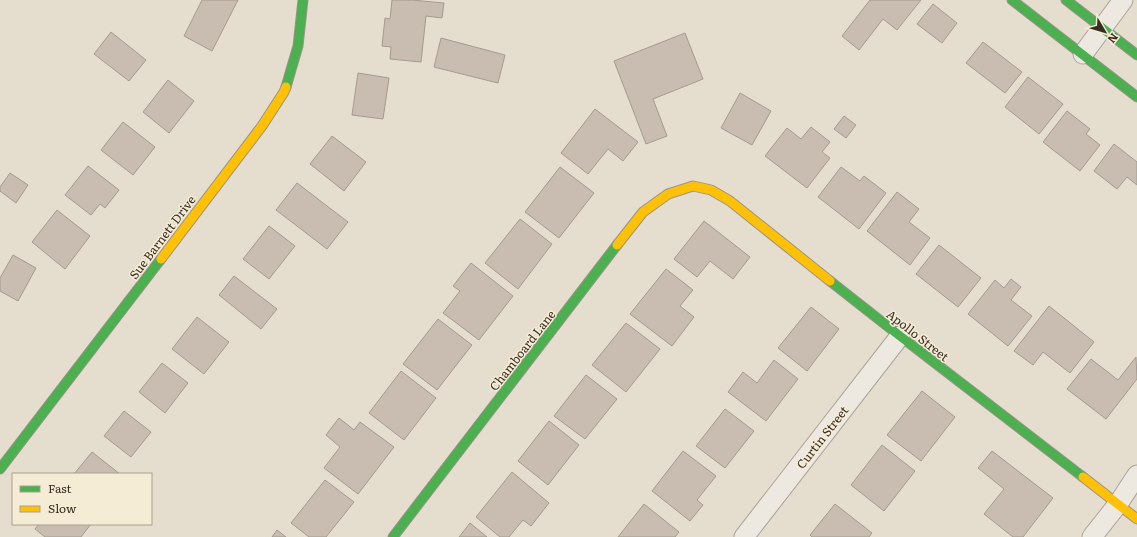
<svg xmlns="http://www.w3.org/2000/svg" width="1137" height="537" viewBox="0 0 1137 537" font-family="Literata,serif">
<style>
.building{fill:#c8bdb0;stroke:#a59a8e}
.lines{fill:none;stroke-linecap:round;stroke-linejoin:round}
.street-casing{stroke:#aaa398;stroke-width:21}
.fast-casing{stroke:#9a9388;stroke-width:11}
.slow-casing{stroke:#9a9388;stroke-width:11}
.street{stroke:#ede9e1;stroke-width:19}
.fast{stroke:#4caf50;stroke-width:9}
.slow{stroke:#ffc107;stroke-width:9}
.labels{text-anchor:middle;dominant-baseline:central;stroke-width:3;stroke-linejoin:round;paint-order:stroke}
.street-label{font-size:12px;fill:#392c20;stroke:#f5ecd6}
</style>
<rect width="100%" height="100%" fill="#e5decf"/>
<!-- building -->
<path class="building" d="M 202,0 L 238,0 L 212,51 L 184,36 Z
M 392,0 L 412,0 L 444,3 L 442,18 L 426,16 L 421,62 L 390,59 L 391,47 L 382,46 L 385,18 L 390,19 Z
M 870,0 L 921,0 L 897,30 L 883,19 L 859,50 L 842,36 Z
M 933,4 L 957,23 L 942,43 L 917,24 Z
M 111,32 L 146,60 L 129,81 L 94,54 Z
M 685,33 L 703,79 L 653,99 L 667,136 L 646,144 L 614,61 Z
M 441,38 L 505,55 L 498,83 L 434,67 Z
M 983,42 L 1022,72 L 1005,93 L 966,63 Z
M 358,73 L 389,78 L 383,119 L 352,115 Z
M 1028,77 L 1063,104 L 1039,134 L 1005,107 Z
M 168,80 L 194,101 L 169,133 L 143,112 Z
M 740,93 L 771,111 L 752,145 L 721,128 Z
M 595,109 L 638,142 L 623,161 L 608,149 L 588,174 L 561,153 Z
M 1067,111 L 1090,129 L 1086,134 L 1100,145 L 1080,171 L 1043,142 Z
M 844,116 L 856,125 L 846,138 L 834,129 Z
M 123,122 L 155,147 L 133,175 L 101,150 Z
M 811,127 L 830,142 L 822,152 L 830,158 L 807,188 L 765,156 L 787,128 L 801,139 Z
M 332,136 L 366,162 L 344,191 L 310,164 Z
M 1114,144 L 1137,162 L 1137,185 L 1127,177 L 1117,189 L 1094,171 Z
M 88,166 L 119,190 L 105,208 L 100,204 L 91,215 L 65,195 Z
M 560,167 L 594,193 L 559,238 L 525,212 Z
M 841,167 L 860,181 L 864,176 L 886,193 L 859,229 L 818,197 Z
M 10,173 L 28,185 L 16,203 L 0,191 L 0,187 Z
M 297,183 L 348,222 L 327,249 L 276,210 Z
M 897,192 L 919,209 L 909,222 L 930,238 L 910,265 L 867,231 Z
M 57,210 L 90,236 L 65,269 L 32,242 Z
M 520,219 L 552,244 L 518,289 L 485,263 Z
M 704,221 L 750,257 L 733,279 L 710,261 L 697,277 L 674,259 Z
M 269,226 L 295,246 L 269,279 L 243,259 Z
M 939,245 L 981,278 L 958,307 L 916,274 Z
M 13,255 L 36,268 L 18,301 L 0,291 L 0,278 Z
M 471,263 L 513,296 L 479,340 L 443,313 L 460,291 L 453,286 Z
M 666,269 L 693,290 L 680,306 L 694,317 L 672,346 L 630,314 Z
M 234,276 L 277,309 L 261,329 L 219,295 Z
M 1011,279 L 1021,287 L 1011,300 L 1032,316 L 1008,346 L 968,314 L 995,280 L 1004,288 Z
M 1049,306 L 1094,342 L 1070,373 L 1043,352 L 1033,365 L 1014,351 Z
M 811,307 L 839,329 L 807,371 L 778,348 Z
M 197,317 L 229,342 L 204,374 L 172,349 Z
M 438,319 L 472,345 L 437,390 L 403,364 Z
M 626,323 L 660,349 L 626,392 L 592,365 Z
M 1136,357 L 1137,379 L 1106,419 L 1067,389 L 1091,359 L 1118,380 Z
M 774,360 L 798,379 L 766,421 L 728,392 L 743,372 L 757,383 Z
M 162,363 L 188,383 L 165,413 L 139,392 Z
M 401,371 L 436,398 L 404,440 L 369,413 Z
M 586,375 L 617,399 L 585,439 L 554,416 Z
M 922,391 L 955,417 L 921,461 L 887,435 Z
M 725,409 L 754,431 L 725,468 L 696,446 Z
M 124,411 L 151,432 L 131,457 L 104,436 Z
M 339,418 L 354,430 L 360,422 L 394,447 L 358,494 L 324,468 L 340,447 L 326,435 Z
M 549,421 L 579,445 L 548,485 L 518,461 Z
M 882,445 L 915,471 L 884,511 L 851,485 Z
M 683,451 L 716,476 L 697,500 L 703,505 L 690,521 L 652,491 Z
M 992,451 L 1053,498 L 1023,537 L 1013,537 L 984,514 L 1004,489 L 978,468 Z
M 92,452 L 120,474 L 74,474 Z
M 512,472 L 549,503 L 531,526 L 523,520 L 509,537 L 500,537 L 476,517 Z
M 325,480 L 354,502 L 326,537 L 309,537 L 291,523 Z
M 644,504 L 679,532 L 675,537 L 618,537 Z
M 835,504 L 872,533 L 869,537 L 812,537 L 810,535 Z
M 470,523 L 487,537 L 459,537 Z
M 39,524 L 91,524 L 81,537 L 45,537 L 35,529 Z
M 277,530 L 286,537 L 272,537 Z"/>
<g class="lines">
<defs>
<path id="street" d="M 1083,54 L 1123,0
M 744,537 L 900,336
M 1092,537 L 1118,504 L 1137,475"/>
<path id="fast" d="M 1012,0 L 1137,97
M 1066,0 L 1137,55
M 286,87 L 298,46 L 303,0
M 830,281 L 900,336 L 1083,477
M 0,469 L 161,259
M 393,537 L 617,245"/>
<path id="slow" d="M 617,245 L 643,212 L 668,194 L 693,186 L 711,190 L 730,201 L 830,281
M 161,259 L 262,126 L 284,92 L 286,87
M 1083,477 L 1137,519"/>
</defs>
<!-- street casing -->
<use href="#street" class="street-casing"/>
<!-- fast casing -->
<use href="#fast" class="fast-casing"/>
<!-- slow casing -->
<use href="#slow" class="slow-casing"/>
<!-- street -->
<use href="#street" class="street"/>
<!-- fast -->
<use href="#fast" class="fast"/>
<!-- slow -->
<use href="#slow" class="slow"/>
</g>
<g class="labels">
<!-- street labels -->
<g class="street-label">
<text transform="translate(162 237) rotate(-53)">Sue Barnett Drive</text>
<text transform="translate(918 335) rotate(38)">Apollo Street</text>
<text transform="translate(522 350) rotate(-52)">Chamboard Lane</text>
<text transform="translate(822 437) rotate(-52)">Curtin Street</text>
</g>
</g>
<!-- legend -->
<rect x="12" y="473" width="140" height="52" fill="#f5ecd6" stroke="#aa9f8d"/>
<rect x="20" y="486" width="20" height="6" fill="#4caf50" stroke="#aa9f8d"/>
<text x="48" y="493" font-size="12" fill="#392c20">Fast</text>
<rect x="20" y="506" width="20" height="6" fill="#ffc107" stroke="#aa9f8d"/>
<text x="48" y="513" font-size="12" fill="#392c20">Slow</text>
<!-- north arrow -->
<g transform="translate(1105 32) rotate(128)" stroke="#f5ecd6" stroke-width="3" paint-order="stroke">
<path d="M0-3L7 15L0 10L-7 15Z" fill="#392c20"/>
<text y="-6" font-size="11" font-weight="bold" text-anchor="middle" fill="#392c20">N</text>
</g>
</svg>
